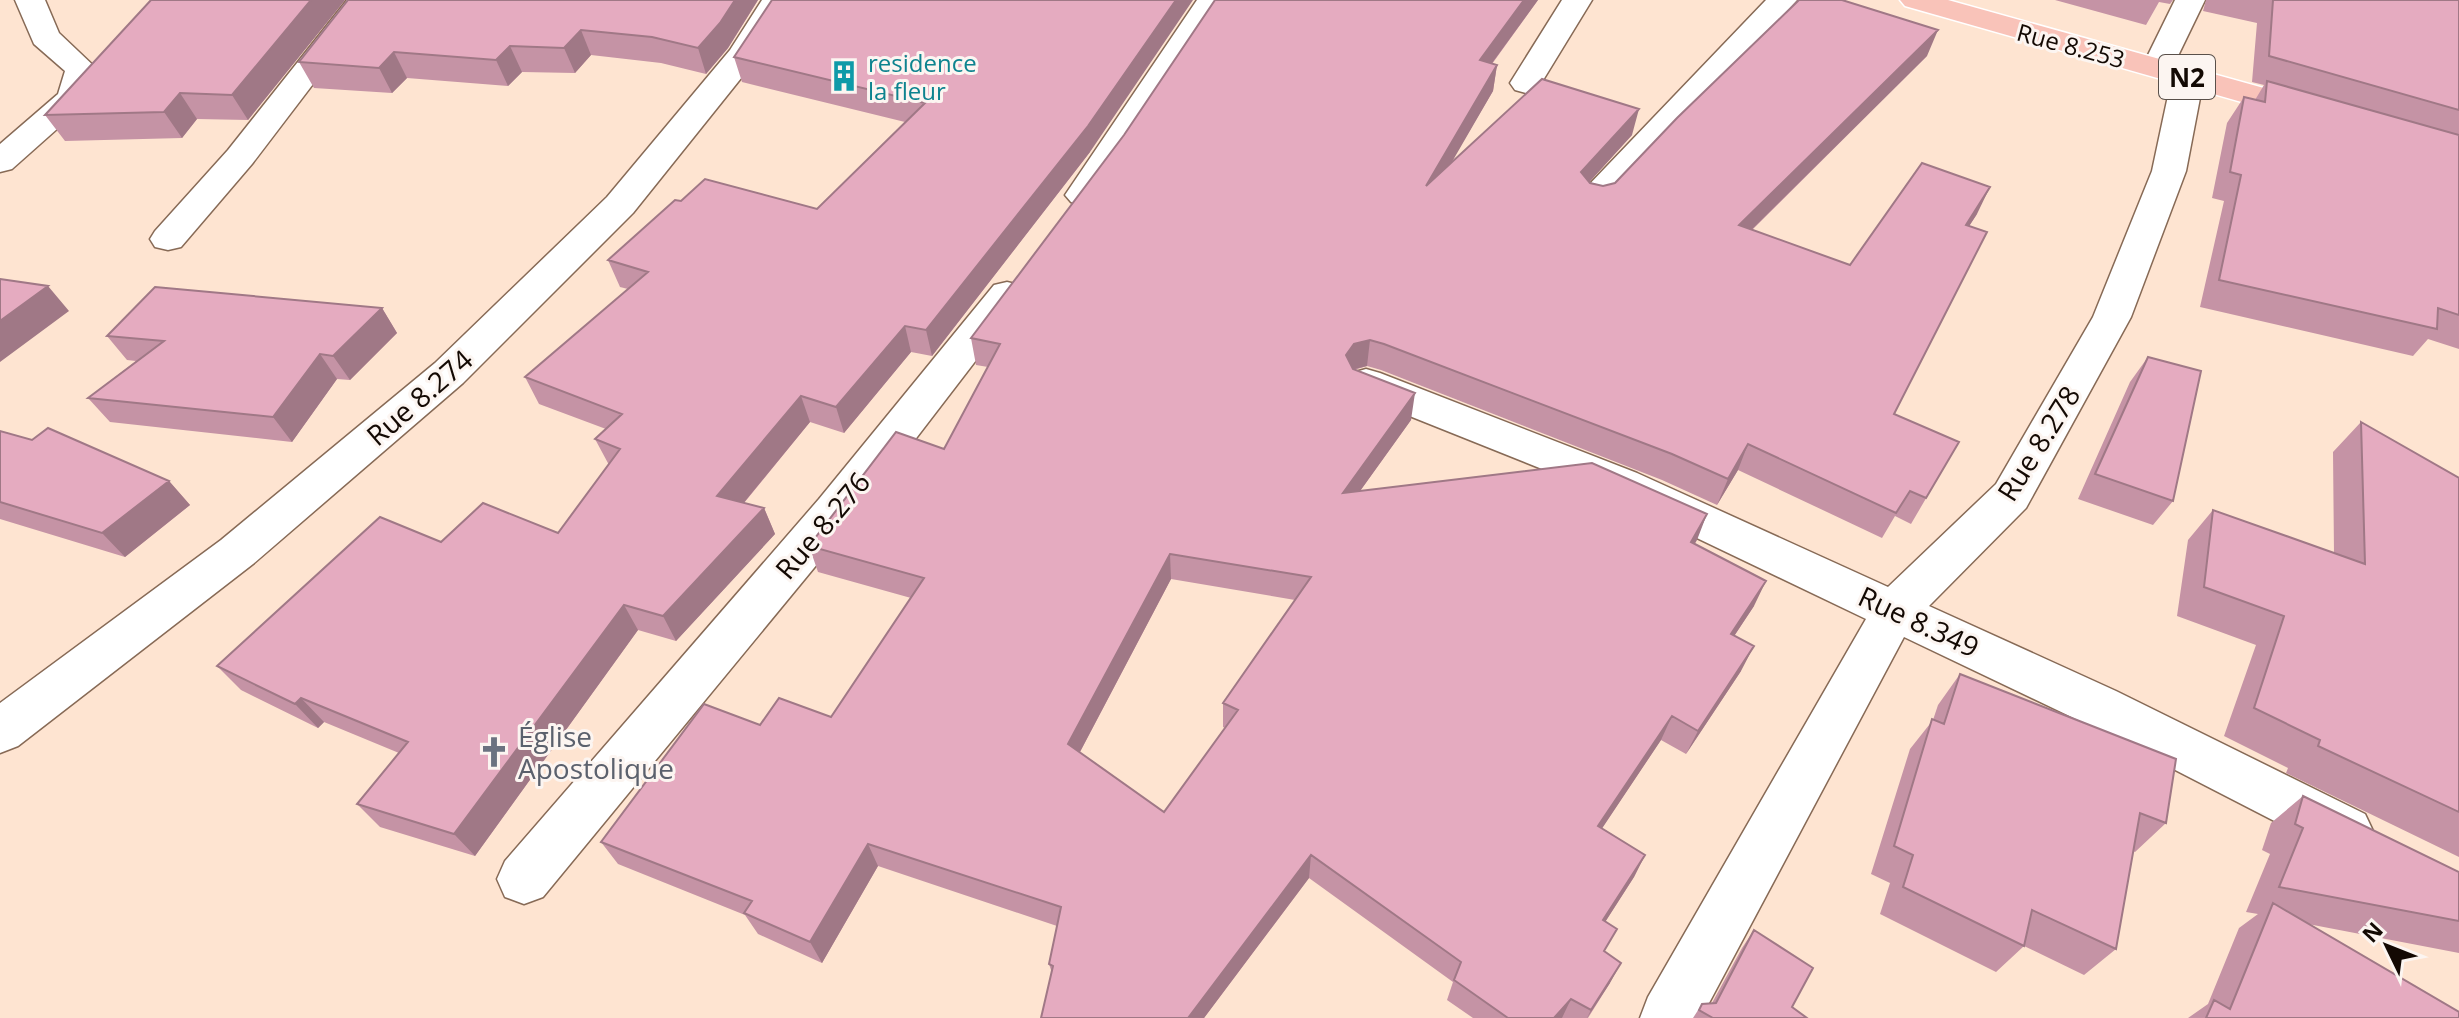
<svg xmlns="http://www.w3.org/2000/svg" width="2459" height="1018" viewBox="0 0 2459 1018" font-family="'Open Sans',sans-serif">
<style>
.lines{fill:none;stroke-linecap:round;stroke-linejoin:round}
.minor-casing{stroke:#876a56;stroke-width:3}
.highway-casing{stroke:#fff;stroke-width:3}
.minor{fill:#fff;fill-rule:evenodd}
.highway{fill:#f9c3b9;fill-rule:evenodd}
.wall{fill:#c593a5;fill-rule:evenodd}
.shaded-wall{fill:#a07886}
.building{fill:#e5abc0;stroke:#a07886;stroke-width:2;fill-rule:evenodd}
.labels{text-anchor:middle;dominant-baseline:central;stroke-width:6;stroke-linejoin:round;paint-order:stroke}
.far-street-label{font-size:24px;fill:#130903;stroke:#fcf5f1}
.far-culture-label{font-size:24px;fill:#0d838f;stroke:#fcf5f1;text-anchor:start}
.shield{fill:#fcf5f1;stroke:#59504a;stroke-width:2}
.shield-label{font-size:26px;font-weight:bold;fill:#130903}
.street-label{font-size:28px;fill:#130903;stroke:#fcf5f1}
.worship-label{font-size:28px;fill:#5b616d;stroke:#fcf5f1;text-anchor:start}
</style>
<rect width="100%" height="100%" fill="#fee4d1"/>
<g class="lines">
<defs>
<path id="minor" d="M 15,0 L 45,0 L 59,33 L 97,69 L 84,105 L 12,169 L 0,172 L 0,144 L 58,94 L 65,71 L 34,44 Z
M 347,0 L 377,0 L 252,164 L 181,247 L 168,250 L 155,247 L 150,239 L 155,231 L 228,150 Z
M 762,0 L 792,0 L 754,62 L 633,213 L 463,383 L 253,564 L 18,746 L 0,753 L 0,703 L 221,540 L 435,363 L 607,197 L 730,50 Z
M 1197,0 L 1227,0 L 1095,202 L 1083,206 L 1071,202 L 1065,195 Z
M 1562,0 L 1592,0 L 1537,90 L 1526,93 L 1515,90 L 1510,83 Z
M 1766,0 L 1797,0 L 1608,206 L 1596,209 L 1584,206 L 1578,198 L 1584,190 Z
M 2175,0 L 2205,0 L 2175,62 L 2164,64 L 2153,62 L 2148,55 Z
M 2188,67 L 2199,70 L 2204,77 L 2186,171 L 2131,317 L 2026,508 L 1929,606 L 2116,691 L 2365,814 L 2373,831 L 2365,848 L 2346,855 L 2327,848 L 2080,721 L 1904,637 L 1701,1018 L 1640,1018 L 1648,997 L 1866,619 L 1607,495 L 1352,393 L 1346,383 L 1352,373 L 1366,369 L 1380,373 L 1637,473 L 1888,587 L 1996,484 L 2093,317 L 2152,171 L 2172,77 L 2177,70 Z
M 1007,282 L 1020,285 L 1026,294 L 1020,303 L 851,523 L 543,897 L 524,904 L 505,897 L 497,879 L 505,861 L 819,499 L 994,285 Z"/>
<path id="highway" d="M 1900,0 L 1948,0 L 2325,105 L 2329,112 L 2325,119 L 2313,122 L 2301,119 L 1905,6 Z"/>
</defs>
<!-- minor casing -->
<use href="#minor" class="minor-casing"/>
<!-- highway casing -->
<use href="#highway" class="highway-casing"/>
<!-- minor -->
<use href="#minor" class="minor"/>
<!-- highway -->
<use href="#highway" class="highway"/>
</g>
<!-- wall -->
<path class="wall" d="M 345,0 L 248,120 L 197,119 L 182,138 L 65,141 L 45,115 Z
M 758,0 L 728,48 L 706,74 L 661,63 L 591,55 L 575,73 L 522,72 L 508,86 L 407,78 L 392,93 L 314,88 L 299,62 Z
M 772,0 L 1090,152 L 932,356 L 911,352 L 844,433 L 810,422 L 744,503 L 764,508 L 775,534 L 676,641 L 638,630 L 475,856 L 380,827 L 357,804 L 399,753 L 324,722 L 318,728 L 241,690 L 217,666 L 441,542 L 558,533 L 609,465 L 595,439 L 606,429 L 539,404 L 525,377 L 628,289 L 620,287 L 608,260 L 681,201 L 817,209 L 905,122 L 742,82 L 734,57 Z
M 1215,0 L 1538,0 L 1492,64 L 1497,65 L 1493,91 L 1451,162 L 1632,135 L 1589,182 L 1603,186 L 1615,183 L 1927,56 L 1752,230 L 1850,265 L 1977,214 L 1969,226 L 1894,414 L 1959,442 L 1911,524 L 1895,516 L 1882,538 L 1738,470 L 1717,505 L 1662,480 L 1381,370 L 1367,366 L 1354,370 L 1411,420 L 1360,491 L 1707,514 L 1694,544 L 1754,606 L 1734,636 L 1741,671 L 1686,754 L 1661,740 L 1602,828 L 1645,855 L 1634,877 L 1605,922 L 1605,952 L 1610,983 L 1588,1018 L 1473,1018 L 1447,1000 L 1453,982 L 1309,878 L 1204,1018 L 1041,1018 L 1052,973 L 1049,964 L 1057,926 L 878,866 L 822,963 L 758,934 L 745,915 L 618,864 L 601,842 L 760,725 L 831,717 L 911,598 L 818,572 L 809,546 L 944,449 L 988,367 L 976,365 L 971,338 L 1124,135 ZM 1171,579 L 1295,600 L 1223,703 L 1223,727 L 1225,728 L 1164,812 L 1080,752 Z
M 2055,0 L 2173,0 L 2170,4 L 2159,2 L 2146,25 Z
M 2206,0 L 2459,0 L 2459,349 L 2428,339 L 2413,356 L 2200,307 L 2224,201 L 2212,198 L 2227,123 L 2244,97 L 2255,100 L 2264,85 L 2252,82 L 2257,23 L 2203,11 Z
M 382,308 L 397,333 L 350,380 L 337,379 L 292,442 L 110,422 L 88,398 L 136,361 L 127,360 L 107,336 Z
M 2148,357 L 2173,501 L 2153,525 L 2078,499 L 2130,382 Z
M 2361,422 L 2459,478 L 2459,857 L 2286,773 L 2288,768 L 2224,736 L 2256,645 L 2177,616 L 2188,540 L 2213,510 L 2334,553 L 2333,452 Z
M 0,431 L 169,481 L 190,505 L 125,557 L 0,519 Z
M 1960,674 L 2166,823 L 2135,852 L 2133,851 L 2116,949 L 2084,975 L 2024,946 L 1996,972 L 1880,914 L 1890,883 L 1871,874 L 1910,749 L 1933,720 L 1938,705 Z
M 2303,796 L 2459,872 L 2459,953 L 2308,924 L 2459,1018 L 2188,1018 L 2208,1004 L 2239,928 L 2258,914 L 2246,912 L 2270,854 L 2262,850 L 2271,823 Z
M 1754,930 L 1792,1007 L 1807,1018 L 1693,1018 L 1702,1004 L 1712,1003 L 1742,948 Z"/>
<!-- shaded-wall -->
<path class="shaded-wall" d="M 311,0 L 345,0 L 248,120 L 232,95 Z
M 735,0 L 758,0 L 728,48 L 706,74 L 698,48 Z
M 1176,0 L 1193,0 L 1090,152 L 932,356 L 926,330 Z
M 1524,0 L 1538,0 L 1476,85 L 1480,60 Z
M 581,30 L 591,55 L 575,73 L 564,48 Z
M 1938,30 L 1927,56 L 1730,251 L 1739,225 Z
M 510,46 L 522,72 L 508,86 L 496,60 Z
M 394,52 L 407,78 L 392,93 L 379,68 Z
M 1497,65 L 1493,91 L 1423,212 L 1426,186 Z
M 180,93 L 197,119 L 182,138 L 164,112 Z
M 1639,109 L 1632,135 L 1575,198 L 1581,172 Z
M 1990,187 L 1977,214 L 1953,251 L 1966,225 Z
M 48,286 L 69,311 L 0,362 L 0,321 Z
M 382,308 L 397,333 L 350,380 L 333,356 Z
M 905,326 L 911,352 L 844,433 L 836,407 Z
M 1370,340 L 1367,366 L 1351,370 L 1346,355 L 1354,344 Z
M 320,354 L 337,379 L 292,442 L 273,417 Z
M 1415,393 L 1411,420 L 1340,519 L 1343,493 Z
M 801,396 L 810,422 L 728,522 L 717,496 Z
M 1748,444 L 1738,470 L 1717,505 L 1728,479 Z
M 169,481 L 190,505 L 125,557 L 102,533 Z
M 764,508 L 775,534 L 676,641 L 663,616 Z
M 1707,514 L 1697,540 L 1681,568 L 1691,542 Z
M 1170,554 L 1171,579 L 1072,767 L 1068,744 Z
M 1766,581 L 1754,606 L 1719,659 L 1731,634 Z
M 624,605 L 638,630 L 475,856 L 454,834 Z
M 1754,646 L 1741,671 L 1686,754 L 1698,731 Z
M 301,698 L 324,722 L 318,728 L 295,704 Z
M 1672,716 L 1661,740 L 1589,848 L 1598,826 Z
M 868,844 L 878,866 L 822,963 L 810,942 Z
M 1311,855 L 1309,878 L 1204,1018 L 1188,1018 Z
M 1645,855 L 1634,877 L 1593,941 L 1603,920 Z
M 1621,963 L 1610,983 L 1587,1018 L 1591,1010 Z
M 1571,999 L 1562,1018 L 1554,1018 Z"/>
<!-- building -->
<path class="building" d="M 151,0 L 311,0 L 232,95 L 180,93 L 164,112 L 45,115 Z
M 348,0 L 735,0 L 720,23 L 698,48 L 652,37 L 581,30 L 564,48 L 510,46 L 496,60 L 394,52 L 379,68 L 299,62 Z
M 772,0 L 1176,0 L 1088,126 L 926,330 L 905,326 L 836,407 L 801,396 L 717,496 L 764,508 L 663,616 L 624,605 L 454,834 L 357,804 L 408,742 L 301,698 L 295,704 L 217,666 L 380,517 L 441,542 L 483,503 L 558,533 L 620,449 L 595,439 L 622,414 L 525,377 L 648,272 L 608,260 L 675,200 L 681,201 L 705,179 L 817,209 L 925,103 L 734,57 Z
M 1215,0 L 1524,0 L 1480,60 L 1497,65 L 1426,186 L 1542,79 L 1639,109 L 1581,172 L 1590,183 L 1603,186 L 1615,183 L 1677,118 L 1799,0 L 1842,0 L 1938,30 L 1739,225 L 1850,265 L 1922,163 L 1990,187 L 1966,225 L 1987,232 L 1894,414 L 1959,442 L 1926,498 L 1910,491 L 1896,513 L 1748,444 L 1728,479 L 1672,454 L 1384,344 L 1370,340 L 1354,344 L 1346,355 L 1353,369 L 1415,393 L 1343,493 L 1592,463 L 1707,514 L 1691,542 L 1766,581 L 1731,634 L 1754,646 L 1698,731 L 1672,716 L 1598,826 L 1645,855 L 1603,920 L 1617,929 L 1604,951 L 1621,963 L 1591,1010 L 1571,999 L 1554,1018 L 1508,1018 L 1454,980 L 1461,962 L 1311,855 L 1188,1018 L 1041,1018 L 1053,966 L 1049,964 L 1061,907 L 868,844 L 810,942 L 744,913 L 752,901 L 601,842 L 704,704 L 760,725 L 779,698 L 831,717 L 924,578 L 809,546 L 896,432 L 944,449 L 1000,344 L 971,338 L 1124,135 ZM 1170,554 L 1311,577 L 1223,703 L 1238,710 L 1164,812 L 1068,744 Z
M 2273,0 L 2459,0 L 2459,110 L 2269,56 Z
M 2267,81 L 2459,135 L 2459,315 L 2438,308 L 2437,329 L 2219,280 L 2241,175 L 2230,172 L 2244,97 L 2265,102 Z
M 0,279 L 48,286 L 0,321 Z
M 155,287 L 382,308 L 333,356 L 320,354 L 273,417 L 88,398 L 164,341 L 107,336 Z
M 2148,357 L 2201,371 L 2173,501 L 2095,474 Z
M 2361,422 L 2459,478 L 2459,812 L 2318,746 L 2320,740 L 2254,708 L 2284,616 L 2204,587 L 2213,510 L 2365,564 Z
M 48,428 L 169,481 L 102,533 L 0,502 L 0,431 L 32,440 Z
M 1960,674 L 2176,759 L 2166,823 L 2140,813 L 2116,949 L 2032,910 L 2024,946 L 1903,887 L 1913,855 L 1894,846 L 1932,719 L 1944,724 Z
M 2303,796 L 2459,872 L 2459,921 L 2279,887 L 2303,828 L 2295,824 Z
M 2273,903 L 2459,1012 L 2459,1018 L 2206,1018 L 2214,1000 L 2230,1009 Z
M 1754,930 L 1813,968 L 1792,1007 L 1807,1018 L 1713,1018 L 1699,1010 L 1702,1004 L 1716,1003 Z"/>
<!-- icons -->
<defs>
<symbol id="building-bare" viewBox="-9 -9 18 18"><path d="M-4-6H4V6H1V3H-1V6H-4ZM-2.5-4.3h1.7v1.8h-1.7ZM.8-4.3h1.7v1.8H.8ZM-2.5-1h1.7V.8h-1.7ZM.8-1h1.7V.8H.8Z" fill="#0f9aa8" stroke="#fcf5f1" stroke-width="2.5" paint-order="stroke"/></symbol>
<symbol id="church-bare" viewBox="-9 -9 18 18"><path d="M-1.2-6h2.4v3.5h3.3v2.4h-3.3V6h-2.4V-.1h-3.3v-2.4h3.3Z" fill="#6b7280" stroke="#fcf5f1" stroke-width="2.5" paint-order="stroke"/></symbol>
</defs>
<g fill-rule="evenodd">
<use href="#building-bare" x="822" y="54" width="44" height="44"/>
<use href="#church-bare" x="472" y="730" width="44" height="44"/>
</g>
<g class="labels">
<!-- far-street labels -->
<g class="far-street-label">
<text transform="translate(2071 45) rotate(15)">Rue 8.253</text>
</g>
<!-- far-culture labels -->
<g class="far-culture-label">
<text x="868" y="62">residence<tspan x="868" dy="28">la fleur</tspan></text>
</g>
<!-- shield labels -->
<rect class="shield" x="2159" y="55" width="56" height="44" rx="6"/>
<g class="shield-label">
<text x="2187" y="77">N2</text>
</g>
<!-- street labels -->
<g class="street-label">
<text transform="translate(419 397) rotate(-41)">Rue 8.274</text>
<text transform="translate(2038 443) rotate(-58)">Rue 8.278</text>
<text transform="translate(822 525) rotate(-50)">Rue 8.276</text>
<text transform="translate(1919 621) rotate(25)">Rue 8.349</text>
</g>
<!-- worship labels -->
<g class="worship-label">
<text x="518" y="736">Église<tspan x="518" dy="32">Apostolique</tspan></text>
</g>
</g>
<!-- north arrow -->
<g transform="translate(2387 946) rotate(313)" stroke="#fcf5f1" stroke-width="6" paint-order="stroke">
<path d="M0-6L14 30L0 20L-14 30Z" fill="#130903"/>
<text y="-12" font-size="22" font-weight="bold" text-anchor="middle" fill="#130903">N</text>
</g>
</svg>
